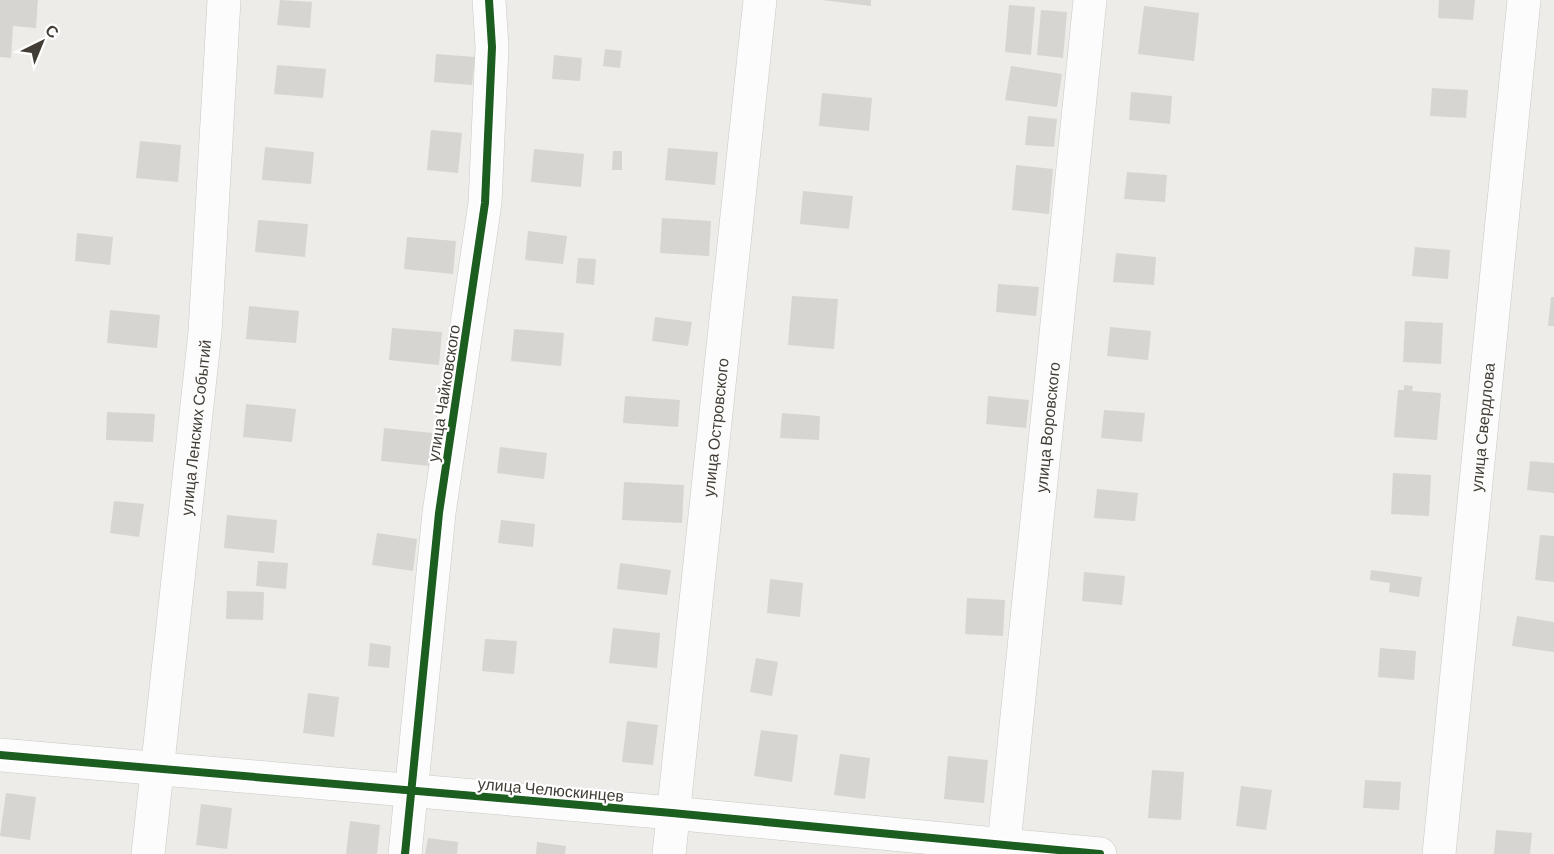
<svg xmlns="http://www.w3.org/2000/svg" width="1554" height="854" viewBox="0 0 1554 854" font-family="Barlow,sans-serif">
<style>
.building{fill:#d7d5d1}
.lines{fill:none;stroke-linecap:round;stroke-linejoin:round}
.minor-casing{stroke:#c9c8c4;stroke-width:34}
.minor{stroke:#fcfcfc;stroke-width:33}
.cycleway-casing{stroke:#fff;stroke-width:11}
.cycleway{stroke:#1b5e20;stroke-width:8}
.labels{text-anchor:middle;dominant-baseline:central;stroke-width:4.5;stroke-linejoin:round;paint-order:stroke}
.street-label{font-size:16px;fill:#423d35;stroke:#fff}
</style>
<rect width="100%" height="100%" fill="#edece8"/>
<!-- building -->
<path class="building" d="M 0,0 L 38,0 L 36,28 L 13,26 L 11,58 L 0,57 Z
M 280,0 L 312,2 L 310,28 L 277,25 Z
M 822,0 L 871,0 L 871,6 Z
M 1439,0 L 1475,0 L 1473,20 L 1438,18 Z
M 1009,5 L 1035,7 L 1031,55 L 1005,52 Z
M 1144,6 L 1199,13 L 1194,61 L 1138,54 Z
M 1041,10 L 1067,12 L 1063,58 L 1037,55 Z
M 605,49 L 622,51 L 620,68 L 603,66 Z
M 436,54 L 475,57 L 472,85 L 434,82 Z
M 554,55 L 582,58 L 580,81 L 552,79 Z
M 277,65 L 326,69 L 323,98 L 274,94 Z
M 1011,66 L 1062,74 L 1057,107 L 1005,100 Z
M 1432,88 L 1468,90 L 1466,118 L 1430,116 Z
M 1131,92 L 1172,96 L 1170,124 L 1129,120 Z
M 822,93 L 872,98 L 869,131 L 819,126 Z
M 1028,116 L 1057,119 L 1054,147 L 1025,145 Z
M 431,130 L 462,133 L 458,173 L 427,170 Z
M 140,141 L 181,145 L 178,182 L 136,178 Z
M 265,147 L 314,152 L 311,184 L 262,180 Z
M 668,148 L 718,152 L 715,185 L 665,180 Z
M 534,149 L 584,154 L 581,187 L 531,182 Z
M 613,151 L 622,151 L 622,170 L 612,170 Z
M 1016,165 L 1053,169 L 1049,214 L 1012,210 Z
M 1127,172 L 1167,175 L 1165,202 L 1124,199 Z
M 803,191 L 853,196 L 849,229 L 800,224 Z
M 662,218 L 711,221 L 709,256 L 660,253 Z
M 258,220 L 308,224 L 305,257 L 255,252 Z
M 528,231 L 567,236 L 563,264 L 525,260 Z
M 77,233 L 113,237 L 110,265 L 75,261 Z
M 407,237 L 456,241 L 453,274 L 404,269 Z
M 1415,247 L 1450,250 L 1448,279 L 1412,276 Z
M 1116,253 L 1156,257 L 1154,285 L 1113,282 Z
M 578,258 L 596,259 L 594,285 L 576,283 Z
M 998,284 L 1039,287 L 1036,316 L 996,312 Z
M 792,296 L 838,299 L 834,349 L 788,345 Z
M 1551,297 L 1554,297 L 1554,326 L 1548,326 Z
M 249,306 L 299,311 L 296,343 L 246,339 Z
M 110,310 L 160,315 L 157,348 L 107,343 Z
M 655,317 L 692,322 L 688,346 L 652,341 Z
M 1405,321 L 1443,323 L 1441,364 L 1403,362 Z
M 1110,327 L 1151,331 L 1148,360 L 1107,356 Z
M 392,328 L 442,332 L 439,365 L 389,360 Z
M 514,329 L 564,333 L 561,366 L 511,361 Z
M 1404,385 L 1413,386 L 1412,391 L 1441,393 L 1437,440 L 1394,437 L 1398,390 L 1404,390 Z
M 625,396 L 680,400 L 678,427 L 623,423 Z
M 988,396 L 1029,400 L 1026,428 L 986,424 Z
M 246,404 L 296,409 L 292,442 L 243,437 Z
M 1104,410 L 1145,413 L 1142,442 L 1101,438 Z
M 107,412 L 155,414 L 153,442 L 106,440 Z
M 782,413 L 820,416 L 819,440 L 780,438 Z
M 384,428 L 433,433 L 430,466 L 381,461 Z
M 500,447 L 547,453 L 544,479 L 497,473 Z
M 1530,461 L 1554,463 L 1554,493 L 1527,490 Z
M 1393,473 L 1431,475 L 1429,516 L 1391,514 Z
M 624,482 L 684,485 L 682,523 L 622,520 Z
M 1097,489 L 1138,493 L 1135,521 L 1094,518 Z
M 114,501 L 144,504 L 139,537 L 110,533 Z
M 227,515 L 277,520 L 274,553 L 224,548 Z
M 501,520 L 535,524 L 533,547 L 498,543 Z
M 377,533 L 417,539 L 413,571 L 372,565 Z
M 1540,535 L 1554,536 L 1554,582 L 1535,580 Z
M 258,561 L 288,563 L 286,589 L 256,586 Z
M 620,563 L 671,570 L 667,595 L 617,589 Z
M 1371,570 L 1422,577 L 1419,597 L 1389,592 L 1390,583 L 1370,580 Z
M 1084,572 L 1125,576 L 1122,605 L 1082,601 Z
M 770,579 L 803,583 L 800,617 L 767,613 Z
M 227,591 L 264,592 L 263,620 L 226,619 Z
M 967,598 L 1005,600 L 1003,636 L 965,634 Z
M 1517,616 L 1554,622 L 1554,652 L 1512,646 Z
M 613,628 L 660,633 L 657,668 L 609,663 Z
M 485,639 L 517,641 L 514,674 L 482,671 Z
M 370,643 L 391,646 L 389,668 L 368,666 Z
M 1380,648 L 1416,651 L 1414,680 L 1378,677 Z
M 756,658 L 778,662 L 772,696 L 750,692 Z
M 308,693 L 339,697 L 334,737 L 303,733 Z
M 627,721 L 658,725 L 653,765 L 622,762 Z
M 761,730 L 798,735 L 792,782 L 754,776 Z
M 840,754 L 870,758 L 865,799 L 834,795 Z
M 948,756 L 988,760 L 984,803 L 944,799 Z
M 1152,770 L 1184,772 L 1181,820 L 1148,818 Z
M 1365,780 L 1401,782 L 1399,810 L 1363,808 Z
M 1241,786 L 1272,790 L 1266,830 L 1236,826 Z
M 6,793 L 36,797 L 30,840 L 0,836 Z
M 201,804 L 232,808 L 227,849 L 196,845 Z
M 350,821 L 380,825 L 377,854 L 346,854 Z
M 1496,830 L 1532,833 L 1530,854 L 1494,854 Z
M 428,838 L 458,842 L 457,854 L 425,854 Z
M 537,842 L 566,846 L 565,854 L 536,854 Z"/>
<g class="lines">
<defs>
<g id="minor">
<path d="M 0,755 L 672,813 L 1100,854"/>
<path id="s1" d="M 148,854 L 205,332 L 224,0"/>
<path d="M 405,854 L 439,513 L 485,203 L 492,47 L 489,0"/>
<path id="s2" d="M 669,854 L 760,0"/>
<path id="s3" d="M 1003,854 L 1090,0"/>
<path id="s4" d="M 1439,854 L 1524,0"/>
</g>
</defs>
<!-- minor casing -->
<use href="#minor" class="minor-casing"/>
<!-- minor -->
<use href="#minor" class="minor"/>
<defs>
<path id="cycleway" d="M 0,755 L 672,813 L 1100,854
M 405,854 L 439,513 L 485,203 L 492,47 L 489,0"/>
</defs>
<!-- cycleway casing -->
<use href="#cycleway" class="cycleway-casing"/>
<!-- cycleway -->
<use href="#cycleway" class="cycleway"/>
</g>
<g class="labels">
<!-- street labels -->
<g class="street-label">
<text transform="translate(443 393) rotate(-81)">улица Чайковского</text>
<text stroke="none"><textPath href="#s2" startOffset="429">улица Островского</textPath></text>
<text stroke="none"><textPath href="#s3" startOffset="429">улица Воровского</textPath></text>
<text stroke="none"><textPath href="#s4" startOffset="429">улица Свердлова</textPath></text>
<text stroke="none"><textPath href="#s1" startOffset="429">улица Ленских Событий</textPath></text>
<text transform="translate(551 789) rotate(5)">улица Челюскинцев</text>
</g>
</g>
<!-- north arrow -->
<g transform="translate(42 42) rotate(43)" stroke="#ffffff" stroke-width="4.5" paint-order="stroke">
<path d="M0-4.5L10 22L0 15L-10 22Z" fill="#423d35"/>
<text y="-9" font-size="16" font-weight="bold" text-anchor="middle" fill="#423d35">С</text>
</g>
</svg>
